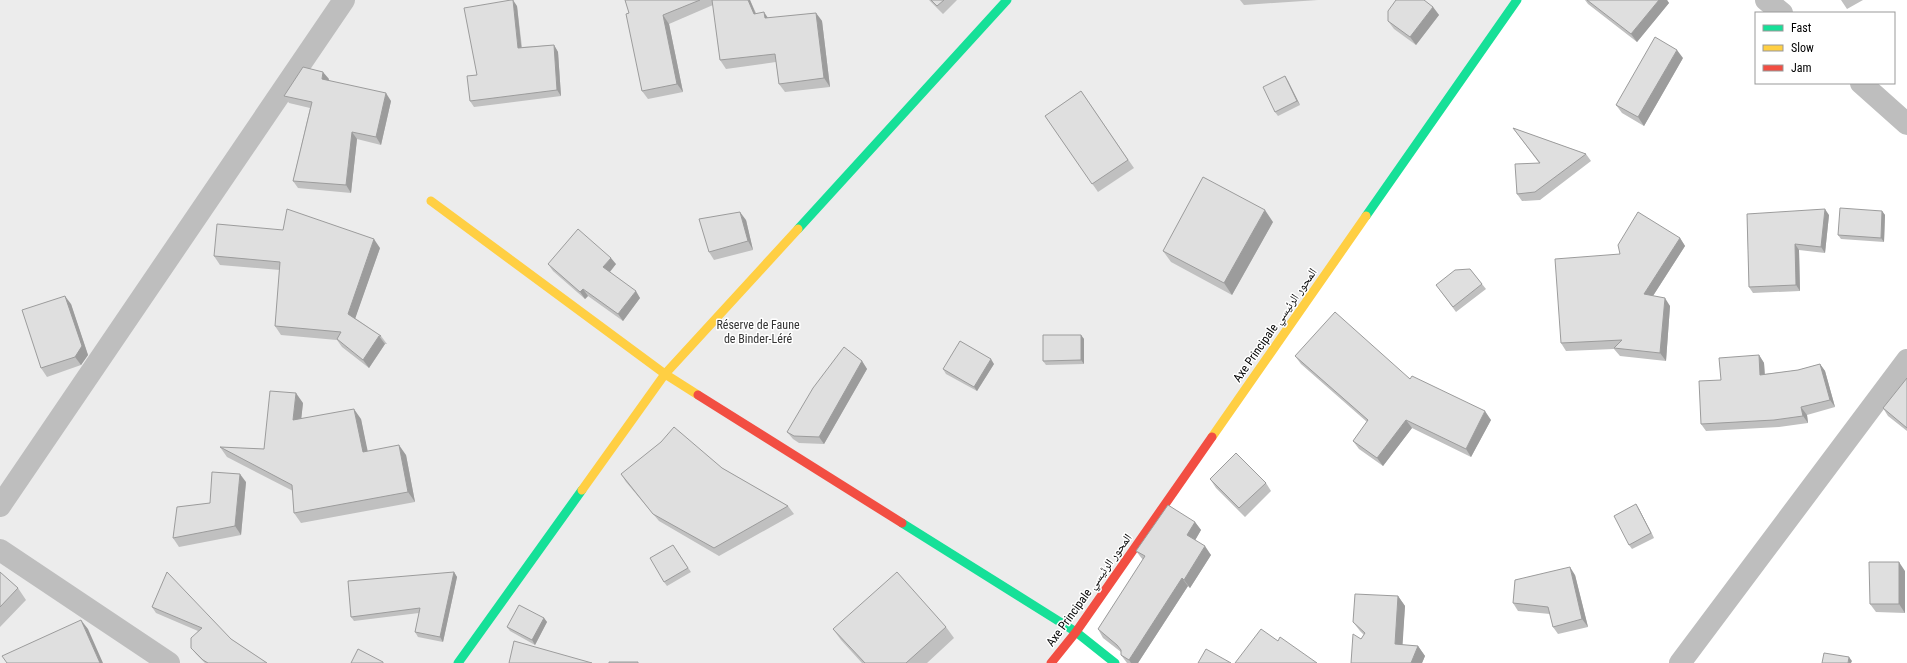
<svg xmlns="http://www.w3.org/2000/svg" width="1907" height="663" viewBox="0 0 1907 663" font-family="'Roboto Condensed','Noto Naskh Arabic',sans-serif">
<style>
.green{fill:#ececec}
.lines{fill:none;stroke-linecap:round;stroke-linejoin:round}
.street{stroke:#bebebe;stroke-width:22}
.fast{stroke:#16e098;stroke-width:9}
.slow{stroke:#ffcf43;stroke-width:9}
.jam{stroke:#f24e42;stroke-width:9}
.wall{fill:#c0c0c0}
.shaded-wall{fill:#9c9c9c}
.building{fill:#dfdfdf;stroke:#9c9c9c}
.labels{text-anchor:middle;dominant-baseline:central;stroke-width:3;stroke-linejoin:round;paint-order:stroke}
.park-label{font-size:12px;fill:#333;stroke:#fff}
.street-label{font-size:12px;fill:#000;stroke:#fff}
</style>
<rect width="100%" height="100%" fill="#fff"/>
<!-- green -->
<path class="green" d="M 0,0 L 1517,0 L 1051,663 L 0,663 Z"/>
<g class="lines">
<!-- street -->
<path class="street" d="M 1766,0 L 1782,13
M 1861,83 L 1907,124
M 0,506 L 344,0
M 0,550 L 169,663
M 1680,663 L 1907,360"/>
<!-- fast -->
<path class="fast" d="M 1366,216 L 1517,0
M 798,229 L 1007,0
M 902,523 L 1076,632 L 1115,663
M 458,663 L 582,490"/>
<!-- slow -->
<path class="slow" d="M 431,201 L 665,374 L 698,395
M 1212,437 L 1366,216
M 582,490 L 665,374 L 798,229"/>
<!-- jam -->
<path class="jam" d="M 698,395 L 902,523
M 1051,663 L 1076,632 L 1212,437"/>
</g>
<!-- wall -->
<path class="wall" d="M 625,0 L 750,0 L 756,13 L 768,18 L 816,13 L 822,21 L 830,87 L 785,92 L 779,84 L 776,62 L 726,69 L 720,60 L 713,5 L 669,24 L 683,92 L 648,99 L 642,91 L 629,13 Z
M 929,0 L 957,0 L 943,14 Z
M 1240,0 L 1318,0 L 1244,5 Z
M 1585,0 L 1667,0 L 1669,3 L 1637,42 L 1588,4 Z
M 1841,0 L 1863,0 L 1847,9 Z
M 517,6 L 522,47 L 554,45 L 558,52 L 561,96 L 474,107 L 470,101 L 477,75 Z
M 1433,7 L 1439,15 L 1416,45 L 1394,29 L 1388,21 Z
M 1683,58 L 1644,126 L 1622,113 L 1616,105 Z
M 1285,76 L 1288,81 L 1300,105 L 1278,116 L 1275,112 Z
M 329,79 L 328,80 L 391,101 L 381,145 L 357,139 L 351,193 L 298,188 L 293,181 L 310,108 L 289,103 L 284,96 Z
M 1081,91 L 1134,168 L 1098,192 L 1045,116 Z
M 1513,128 L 1586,154 L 1591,161 L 1540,200 L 1522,201 L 1517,194 L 1539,163 Z
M 1882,211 L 1885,215 L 1884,242 L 1841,239 L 1838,235 Z
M 1747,214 L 1829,215 L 1825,253 L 1799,250 L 1800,291 L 1753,293 L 1749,287 Z
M 746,220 L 753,250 L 714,260 L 709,252 Z
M 1273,222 L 1232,295 L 1171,262 L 1163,251 Z
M 1680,238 L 1685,246 L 1653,296 L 1670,306 L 1666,361 L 1620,356 L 1614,349 L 1566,351 L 1561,343 L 1620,254 Z
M 380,248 L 355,318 L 381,336 L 387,344 L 385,344 L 369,368 L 342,347 L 337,340 L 281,335 L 275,326 L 280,270 L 220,265 L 214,256 Z
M 548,264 L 616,264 L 610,272 L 640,298 L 623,321 L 588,296 L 585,299 L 553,271 Z
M 1470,269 L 1486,289 L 1456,312 L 1439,289 Z
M 71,304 L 88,355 L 81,365 L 47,377 L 41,368 Z
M 1081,335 L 1084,339 L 1084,364 L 1046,365 L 1043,361 Z
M 1759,355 L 1764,363 L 1765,374 L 1798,370 L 1820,364 L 1825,371 L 1835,407 L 1807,415 L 1808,423 L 1779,427 L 1706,431 L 1701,424 Z
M 1295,356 L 1410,379 L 1491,420 L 1471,457 L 1412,428 L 1383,466 L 1359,449 L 1353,441 L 1367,422 L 1301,364 Z
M 862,361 L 867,369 L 824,444 L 799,443 L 793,439 L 787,432 Z
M 994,364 L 977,391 L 946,374 L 943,369 Z
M 1907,378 L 1907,431 L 1888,416 L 1883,408 Z
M 303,403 L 301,419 L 361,419 L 367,451 L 406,455 L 415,502 L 301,523 L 294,513 L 293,491 L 227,457 L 220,447 L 264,449 Z
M 722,468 L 788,506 L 794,514 L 719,556 L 659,521 L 626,482 L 621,474 Z
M 1210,479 L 1266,483 L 1271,491 L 1245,517 L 1216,488 Z
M 246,482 L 241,535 L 179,547 L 173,538 L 210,503 Z
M 1636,504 L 1639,509 L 1654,538 L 1632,549 L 1629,545 Z
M 1195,522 L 1201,530 L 1195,540 L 1211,555 L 1190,588 L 1188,586 L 1138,663 L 1127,663 L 1121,655 L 1121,652 L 1103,638 L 1098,629 L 1143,560 L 1136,551 Z
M 673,545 L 691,572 L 667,586 L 664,582 Z
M 1905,571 L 1905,613 L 1876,612 L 1870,604 Z
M 0,572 L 18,588 L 26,600 L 0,627 Z
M 454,572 L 457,577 L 443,642 L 418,637 L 415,632 L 419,613 L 354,621 L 351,617 Z
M 1575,575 L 1588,627 L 1558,634 L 1553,627 L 1550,614 L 1518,611 L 1513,603 Z
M 1398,596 L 1405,606 L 1402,645 L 1418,646 L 1425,656 L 1422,663 L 1351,663 L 1361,639 L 1364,635 L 1360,631 L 1353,622 Z
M 152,607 L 231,639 L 267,663 L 205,663 L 196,654 L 191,648 L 198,631 L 156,613 Z
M 544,618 L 547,622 L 535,645 L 510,631 L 507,627 Z
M 946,627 L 954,638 L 927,663 L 862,663 L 841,640 L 833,629 Z"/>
<!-- shaded-wall -->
<path class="shaded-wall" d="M 513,0 L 517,6 L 522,54 L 518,48 Z
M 748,0 L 750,0 L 759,22 L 754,14 Z
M 1659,0 L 1667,0 L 1669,3 L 1637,42 L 1631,34 Z
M 1433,7 L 1439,15 L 1416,45 L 1410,37 Z
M 764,12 L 770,21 L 765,18 Z
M 816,13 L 822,21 L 830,87 L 824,78 Z
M 663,15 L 669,24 L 683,92 L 677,84 Z
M 554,45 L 558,52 L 561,96 L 557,90 Z
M 1677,50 L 1683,58 L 1644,126 L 1638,117 Z
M 323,72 L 329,79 L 327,86 L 322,79 Z
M 1285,76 L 1288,81 L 1300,105 L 1297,101 Z
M 386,93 L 391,101 L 381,145 L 376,137 Z
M 352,132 L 357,139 L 351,193 L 346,185 Z
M 1825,209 L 1829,215 L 1825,253 L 1821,247 Z
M 1265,210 L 1273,222 L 1232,295 L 1224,283 Z
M 1882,211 L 1885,215 L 1884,242 L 1881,238 Z
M 740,212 L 746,220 L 753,250 L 748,241 Z
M 1680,238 L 1685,246 L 1649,302 L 1644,294 Z
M 374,239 L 380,248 L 354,322 L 348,314 Z
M 1795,244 L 1799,250 L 1800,291 L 1796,285 Z
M 611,258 L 616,264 L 608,274 L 603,267 Z
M 583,289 L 588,296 L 585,299 L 580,292 Z
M 636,291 L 640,298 L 623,321 L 618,314 Z
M 65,296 L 71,304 L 88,355 L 81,365 L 75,357 Z
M 1665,298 L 1670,306 L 1666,361 L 1660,353 Z
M 1081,335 L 1084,339 L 1084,364 L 1081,360 Z
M 379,336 L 385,344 L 369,368 L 363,360 Z
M 1759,355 L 1764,363 L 1765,382 L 1760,375 Z
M 991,359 L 994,364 L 977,391 L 974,387 Z
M 862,361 L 867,369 L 824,444 L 819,437 Z
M 1820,364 L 1825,371 L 1835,407 L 1830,400 Z
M 296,393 L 303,403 L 300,430 L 293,420 Z
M 1801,407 L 1807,415 L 1808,423 L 1803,416 Z
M 354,409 L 361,419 L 370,462 L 363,452 Z
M 1485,411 L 1491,420 L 1471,457 L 1466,449 Z
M 1406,420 L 1412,428 L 1383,466 L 1377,458 Z
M 399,445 L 406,455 L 415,502 L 408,492 Z
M 240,474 L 246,482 L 241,535 L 235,526 Z
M 1636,504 L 1639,509 L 1654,538 L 1651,533 Z
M 1195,522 L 1201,530 L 1193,544 L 1187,535 Z
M 1205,546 L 1211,555 L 1190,588 L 1184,580 Z
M 1899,562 L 1905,571 L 1905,613 L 1899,604 Z
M 1570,567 L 1575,575 L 1588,627 L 1582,619 Z
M 454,572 L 457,577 L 443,642 L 440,637 Z
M 1182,578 L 1188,586 L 1138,663 L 1131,663 L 1129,660 Z
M 1398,596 L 1405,606 L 1402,654 L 1395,644 Z
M 544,618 L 547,622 L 535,645 L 532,640 Z
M 81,620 L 88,629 L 103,663 L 100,663 Z
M 1418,646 L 1425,656 L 1422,663 L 1411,663 Z
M 1849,657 L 1852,661 L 1851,663 L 1848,663 Z"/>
<!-- building -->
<path class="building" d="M 511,0 L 513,0 L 518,48 L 554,45 L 557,90 L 470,101 L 467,76 L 477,75 L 464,8 Z
M 625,0 L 700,0 L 663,15 L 677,84 L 642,91 L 626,14 L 629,13 Z
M 712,0 L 748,0 L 754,14 L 764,12 L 765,18 L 816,13 L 824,78 L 779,84 L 775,54 L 720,60 Z
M 931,0 L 944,0 L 937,6 Z
M 1396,0 L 1424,0 L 1433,7 L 1410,37 L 1388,21 L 1388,11 Z
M 1587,0 L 1659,0 L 1631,34 Z
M 1655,37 L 1677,50 L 1638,117 L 1616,105 Z
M 303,67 L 323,72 L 322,79 L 386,93 L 376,137 L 352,132 L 346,185 L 293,181 L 312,102 L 284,96 Z
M 1285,76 L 1297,101 L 1275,112 L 1263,87 Z
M 1081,91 L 1128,160 L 1092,184 L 1045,116 Z
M 1513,128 L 1586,154 L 1535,192 L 1517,194 L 1515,164 L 1540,163 Z
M 1203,177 L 1265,210 L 1224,283 L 1163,251 Z
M 1840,208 L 1882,211 L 1881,238 L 1838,235 Z
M 287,209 L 374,239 L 348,314 L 381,336 L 379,336 L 363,360 L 337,339 L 341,332 L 275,326 L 280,262 L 214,256 L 217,224 L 283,230 Z
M 1825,209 L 1821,247 L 1795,244 L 1796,285 L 1749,287 L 1747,214 Z
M 740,212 L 748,241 L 709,252 L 699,219 Z
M 1638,212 L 1680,238 L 1644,294 L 1665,298 L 1660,353 L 1614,348 L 1622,340 L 1561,343 L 1555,259 L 1620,254 L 1618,245 Z
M 578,229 L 611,258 L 603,267 L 636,291 L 618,314 L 583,289 L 580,292 L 548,264 Z
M 1470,269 L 1482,284 L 1453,307 L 1436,285 L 1455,270 Z
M 65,296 L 82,346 L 75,357 L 41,368 L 22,310 Z
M 1335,312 L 1410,379 L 1412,376 L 1485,411 L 1466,449 L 1406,420 L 1377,458 L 1353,441 L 1368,420 L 1295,356 Z
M 1043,335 L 1081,335 L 1081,360 L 1043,361 Z
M 960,341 L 991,359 L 974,387 L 943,369 Z
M 844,347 L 862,361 L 819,437 L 794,436 L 787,432 L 813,388 Z
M 1759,355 L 1760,375 L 1798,370 L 1820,364 L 1830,400 L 1801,407 L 1803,416 L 1774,420 L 1701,424 L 1699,381 L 1721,380 L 1719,358 Z
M 1907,378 L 1907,428 L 1883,408 Z
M 270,391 L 296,393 L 293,420 L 354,409 L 363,452 L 399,445 L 408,492 L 294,513 L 292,485 L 220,447 L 264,449 Z
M 674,427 L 722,468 L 788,506 L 714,548 L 653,514 L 621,474 L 661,442 Z
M 1236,453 L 1266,483 L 1239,508 L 1210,479 Z
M 212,472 L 240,474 L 235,526 L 173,538 L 177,507 L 210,503 Z
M 1636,504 L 1651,533 L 1629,545 L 1614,516 Z
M 1168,505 L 1195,522 L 1187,535 L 1205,546 L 1184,580 L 1182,578 L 1129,660 L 1121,655 L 1121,650 L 1117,645 L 1098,629 L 1145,556 L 1136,551 Z
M 673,545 L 688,568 L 664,582 L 650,558 Z
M 1869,562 L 1899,562 L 1899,604 L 1870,604 Z
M 1570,567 L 1582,619 L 1553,627 L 1548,607 L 1513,603 L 1515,580 Z
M 0,572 L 18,588 L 0,607 Z
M 167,572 L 231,639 L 267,663 L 208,663 L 203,660 L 191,648 L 191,638 L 202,628 L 152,607 Z
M 454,572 L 440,637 L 415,632 L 420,608 L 351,617 L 348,581 Z
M 897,572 L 946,627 L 906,663 L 865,663 L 833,629 Z
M 1355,594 L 1398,596 L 1395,644 L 1418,646 L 1411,663 L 1351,663 L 1353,634 L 1361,639 L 1365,633 L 1353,622 Z
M 519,605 L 544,618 L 532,640 L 507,627 Z
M 81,620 L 100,663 L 7,663 L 2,656 Z
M 1261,629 L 1278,641 L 1280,637 L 1317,663 L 1235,663 Z
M 514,641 L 592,663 L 509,663 Z
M 358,649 L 383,662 L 383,663 L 351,663 Z
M 1206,649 L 1231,663 L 1198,663 Z
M 1824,653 L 1849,657 L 1848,663 L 1822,663 Z
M 609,662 L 638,662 L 638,663 L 609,663 Z"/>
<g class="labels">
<!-- park labels -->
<g class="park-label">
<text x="758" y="325">Réserve de Faune<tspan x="758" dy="14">de Binder-Léré</tspan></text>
</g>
<!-- street labels -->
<g class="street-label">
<text transform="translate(1275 325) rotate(-55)">Axe Principale المحور الرئيسي</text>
<text transform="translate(1089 590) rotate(-54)">Axe Principale المحور الرئيسي</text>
</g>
</g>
<!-- legend -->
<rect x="1755" y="12" width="140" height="72" fill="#ffffff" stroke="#999999"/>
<rect x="1763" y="25" width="20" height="6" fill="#16e098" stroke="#999999"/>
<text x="1791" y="32" font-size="12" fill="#000000">Fast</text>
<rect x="1763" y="45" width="20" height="6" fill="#ffcf43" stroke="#999999"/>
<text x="1791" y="52" font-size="12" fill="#000000">Slow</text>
<rect x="1763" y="65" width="20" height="6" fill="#f24e42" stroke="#999999"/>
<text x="1791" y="72" font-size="12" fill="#000000">Jam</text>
</svg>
